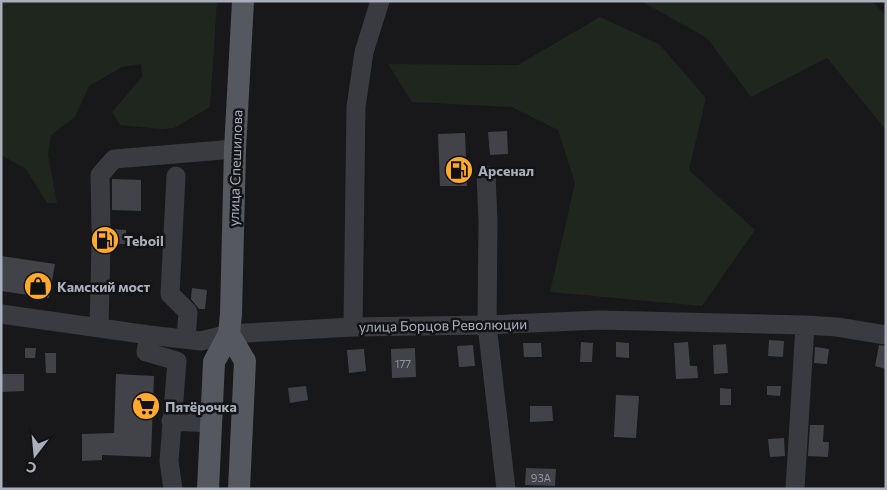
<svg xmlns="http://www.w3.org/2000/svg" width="887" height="490" viewBox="0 0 887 490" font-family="Commissioner,sans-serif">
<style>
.green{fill:#1e261e}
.building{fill:#424348}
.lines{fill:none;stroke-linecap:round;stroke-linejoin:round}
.minor{stroke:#393b40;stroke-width:19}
.major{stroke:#55585f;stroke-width:22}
.labels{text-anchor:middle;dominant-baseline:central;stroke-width:5;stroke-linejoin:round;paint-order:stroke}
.number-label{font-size:11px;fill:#90959e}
.street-label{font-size:14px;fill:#aab0bb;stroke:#131316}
.poi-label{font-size:14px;font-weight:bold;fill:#aab0bb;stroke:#131316;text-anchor:start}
</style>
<rect width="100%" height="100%" fill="#18181b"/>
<!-- green -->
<path class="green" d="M 1,1 L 217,1 L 210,107 L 174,128 L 161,129 L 120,125 L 112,112 L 142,77 L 141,64 L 122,67 L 89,86 L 75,117 L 51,135 L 48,155 L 57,203 L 47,203 L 26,169 L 1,155 Z
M 641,1 L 872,1 L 886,16 L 886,130 L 827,58 L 751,97 L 707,38 Z
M 600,17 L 659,44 L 706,98 L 689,170 L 755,230 L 702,306 L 550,292 L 575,183 L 558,130 L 512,107 L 412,102 L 388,64 L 518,65 Z"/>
<!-- building -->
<path class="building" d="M 507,131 L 508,154 L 490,155 L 488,132 Z
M 465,133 L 467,186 L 440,186 L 438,134 Z
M 112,179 L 141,180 L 141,211 L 112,210 Z
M 112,229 L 126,230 L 126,244 L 112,244 L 109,236 Z
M 1,256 L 55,264 L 49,298 L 1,291 Z
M 192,288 L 207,290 L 205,309 L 199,309 L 191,299 Z
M 769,340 L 784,341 L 783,357 L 768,356 Z
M 581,342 L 593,343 L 592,362 L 580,362 Z
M 616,342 L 629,343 L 629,358 L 616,357 Z
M 688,342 L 690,366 L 697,366 L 698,378 L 676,379 L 674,343 Z
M 523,343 L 541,343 L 542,357 L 524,357 Z
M 726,344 L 728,373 L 714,374 L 713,345 Z
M 473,345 L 475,366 L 459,367 L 457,346 Z
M 879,345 L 886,346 L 886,369 L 875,366 Z
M 815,347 L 829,349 L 827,364 L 814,363 Z
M 25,348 L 36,348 L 35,358 L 25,358 Z
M 415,348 L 416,377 L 392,378 L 391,349 Z
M 364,349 L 366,371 L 349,373 L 347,350 Z
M 45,353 L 56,353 L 56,373 L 46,373 Z
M 1,374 L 24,374 L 24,391 L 1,392 Z
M 116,374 L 154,376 L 151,457 L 102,455 L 102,460 L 82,461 L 82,434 L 114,433 Z
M 306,386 L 308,400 L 290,403 L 288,388 Z
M 767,386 L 781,386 L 780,396 L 767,395 Z
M 720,388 L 731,389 L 731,405 L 720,405 Z
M 616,395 L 639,396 L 636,438 L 614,437 Z
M 530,406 L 552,406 L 553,421 L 530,422 Z
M 810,425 L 824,425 L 823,442 L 829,442 L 828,457 L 808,456 Z
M 784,438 L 785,456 L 770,457 L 768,439 Z
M 526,468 L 556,469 L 555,486 L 525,485 Z"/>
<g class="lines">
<!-- minor -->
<path class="minor" d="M 486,175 L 488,221 L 487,325 L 506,489
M 176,176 L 170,294 L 188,312 L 186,339
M 101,229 L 100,175 L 114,159 L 235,149
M 1,314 L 149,335 L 201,341 L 229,334 L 353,327 L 487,325 L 600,320 L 805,325 L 837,327 L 886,335
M 353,327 L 356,107 L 364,52 L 380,1
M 99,328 L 101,244
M 149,335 L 146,352 L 177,361 L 169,461 L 173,489
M 171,421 L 211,423
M 795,489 L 805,325"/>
<!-- major -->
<path class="major" d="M 229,334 L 245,361 L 239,489
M 208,489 L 214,362 L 229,334 L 231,314 L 235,149 L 243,1"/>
</g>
<!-- icons -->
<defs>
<symbol id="fuel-disc" viewBox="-11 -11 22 22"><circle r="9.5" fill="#ffaa2c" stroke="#131316"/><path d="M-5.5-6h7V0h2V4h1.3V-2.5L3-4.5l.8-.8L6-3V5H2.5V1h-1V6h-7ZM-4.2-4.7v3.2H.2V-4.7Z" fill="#111"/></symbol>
<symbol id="shop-disc" viewBox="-11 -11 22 22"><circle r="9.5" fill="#ffaa2c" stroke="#131316"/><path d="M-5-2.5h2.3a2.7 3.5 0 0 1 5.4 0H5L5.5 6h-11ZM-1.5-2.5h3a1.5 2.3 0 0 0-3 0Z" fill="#111"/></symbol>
<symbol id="supermarket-disc" viewBox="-11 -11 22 22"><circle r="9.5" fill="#ffaa2c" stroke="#131316"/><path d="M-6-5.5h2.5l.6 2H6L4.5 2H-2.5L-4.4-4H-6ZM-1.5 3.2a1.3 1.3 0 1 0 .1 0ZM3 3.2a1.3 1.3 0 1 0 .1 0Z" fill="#111"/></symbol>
</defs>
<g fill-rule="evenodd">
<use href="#fuel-disc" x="443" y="154" width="32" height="32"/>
<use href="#fuel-disc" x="89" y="224" width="32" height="32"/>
<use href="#shop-disc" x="22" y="270" width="32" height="32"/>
<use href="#supermarket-disc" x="130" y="390" width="32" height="32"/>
</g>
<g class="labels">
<!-- number labels -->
<g class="number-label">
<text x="403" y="363">177</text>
<text x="541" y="477">93А</text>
</g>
<!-- street labels -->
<g class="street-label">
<text transform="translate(235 168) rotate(-88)">улица Спешилова</text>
<text transform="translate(443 325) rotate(-1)">улица Борцов Революции</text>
</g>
<!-- poi labels -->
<g class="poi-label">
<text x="478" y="170">Арсенал</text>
<text x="124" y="240">Teboil</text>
<text x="57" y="286">Камский мост</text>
<text x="165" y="406">Пятёрочка</text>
</g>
</g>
<!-- border -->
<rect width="887" height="490" fill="none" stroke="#aab0bb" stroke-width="5"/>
<!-- north arrow -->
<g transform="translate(35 455) rotate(196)" stroke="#131316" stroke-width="4" paint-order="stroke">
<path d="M0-4L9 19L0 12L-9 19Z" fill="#aab0bb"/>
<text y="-8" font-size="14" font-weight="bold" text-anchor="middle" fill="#aab0bb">С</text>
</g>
</svg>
